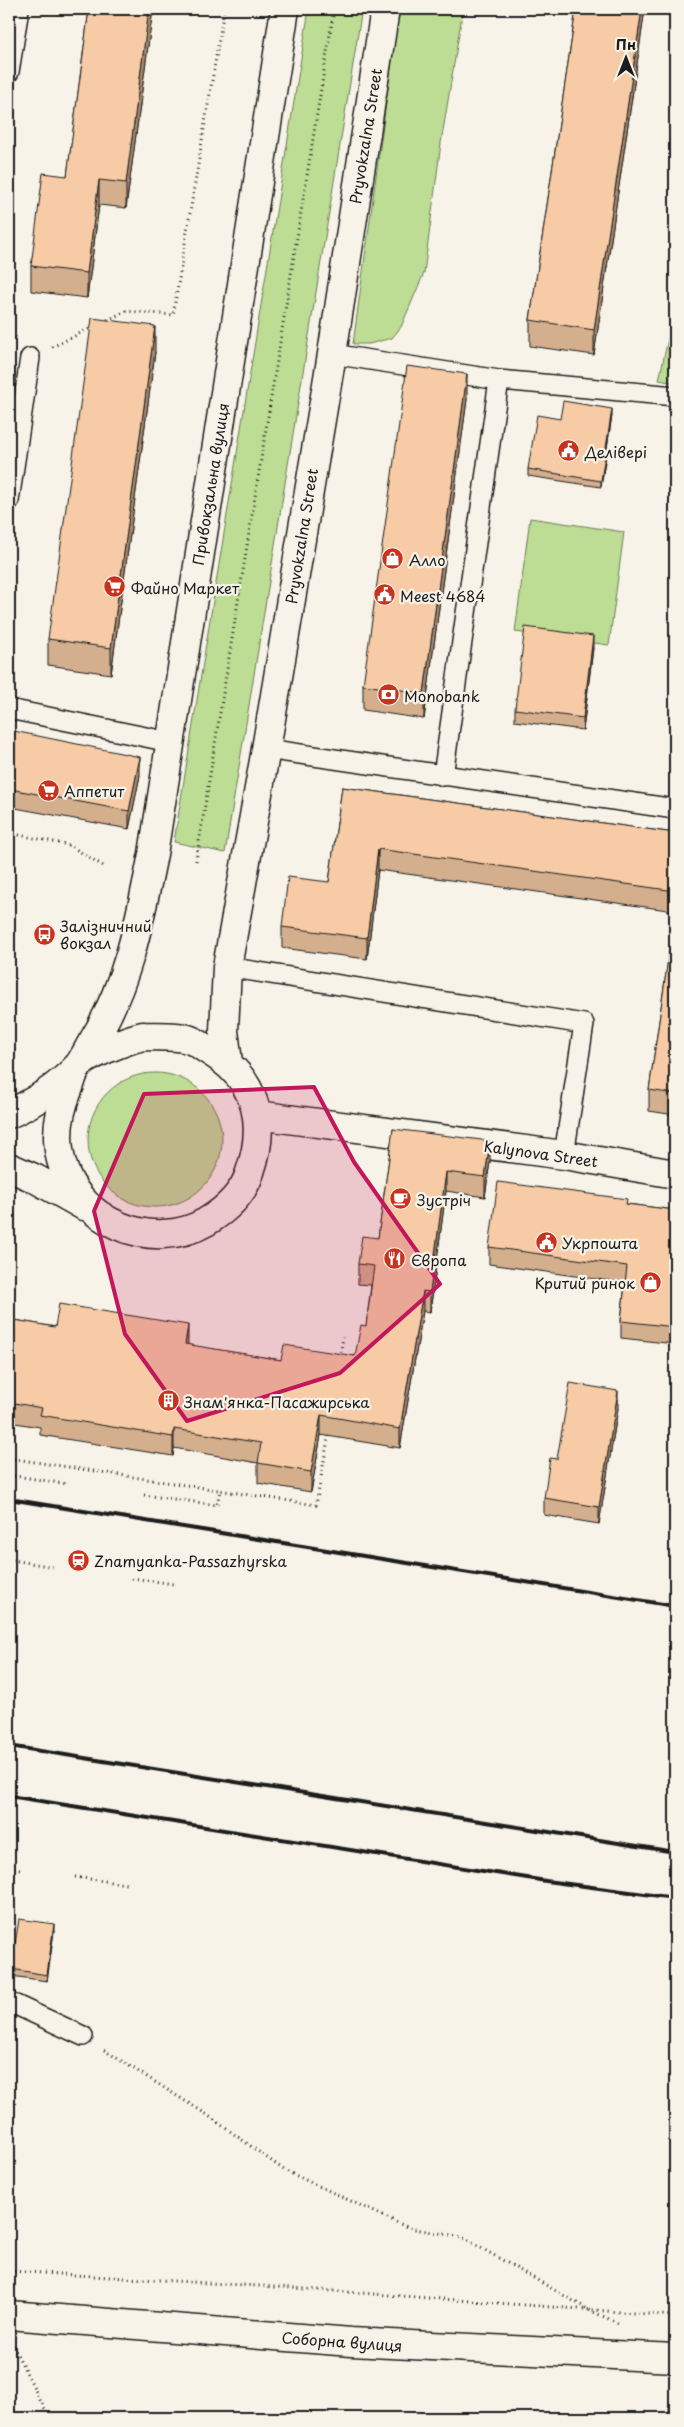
<svg xmlns="http://www.w3.org/2000/svg" width="684" height="2427" viewBox="0 0 684 2427" font-family="'Playpen Sans',sans-serif">
<style>
.green{fill:#bddc94;stroke:#6c7c58}
.lines{fill:none;stroke-linecap:round;stroke-linejoin:round}
.lane-casing{stroke:#1c1c1c;stroke-width:22}
.street-casing{stroke:#1c1c1c;stroke-width:31}
.secondary-casing{stroke:#1c1c1c;stroke-width:31}
.path{stroke:#1c1c1c;stroke-width:3;stroke-dasharray:1 4;stroke-linecap:butt}
.lane{stroke:#f7f3e8;stroke-width:19}
.street{stroke:#f7f3e8;stroke-width:28}
.secondary{stroke:#f7f3e8;stroke-width:28}
.rail{stroke:#1c1c1c;stroke-width:4}
.wall{fill:#d4af8e;stroke:#1c1c1c}
.shaded-wall{fill:#ac8e74;stroke:#1c1c1c}
.building{fill:#f6cba5;stroke:#1c1c1c}
.marked{fill:#c2185b;fill-opacity:0.2;stroke:#c2185b;stroke-width:4;stroke-linejoin:round}
.labels{text-anchor:middle;dominant-baseline:central;stroke-width:4.5;stroke-linejoin:round;paint-order:stroke}
.street-label{font-size:15px;fill:#1c1c1c;stroke:#f7f3e8}
.poi-label{font-size:15px;fill:#1c1c1c;stroke:#f7f3e8;text-anchor:start}
</style>
<rect width="100%" height="100%" fill="#f7f3e8"/>
<filter id="ink" filterUnits="userSpaceOnUse"><feTurbulence type="fractalNoise" baseFrequency=".02" numOctaves="2"/><feDisplacementMap in="SourceGraphic" scale="10" xChannelSelector="R" yChannelSelector="G"/><feConvolveMatrix kernelMatrix="1 2 1 2 8 2 1 2 1" color-interpolation-filters="sRGB"/></filter>
<g filter="url(#ink)">
<!-- green -->
<path class="green" d="M 309,9 L 362,9 L 225,853 L 174,842 Z
M 399,9 L 463,9 L 441,143 L 424,273 L 401,327 L 392,338 L 369,344 L 353,344 Z
M 673,316 L 675,316 L 675,383 L 659,380 Z
M 530,518 L 624,532 L 609,645 L 515,632 Z
M88 1140a67 67 0 1 1 134 0a67 67 0 1 1-134 0Z"/>
<g class="lines">
<defs>
<path id="lane" d="M 9,72 L 19,9
M 332,354 L 499,380 L 675,396
M 9,501 L 30,358
M 9,709 L 170,742
M 266,749 L 675,809
M 443,776 L 499,380
M 227,967 L 584,1024 L 564,1155
M 9,2003 L 16,2005 L 83,2036"/>
<path id="street" d="M 9,2315 L 351,2342 L 675,2358"/>
<path id="secondary" d="M 143,1036 C 157,1037 174,1035 188,1039 C 196,1041 204,1048 211,1052 C 257,1080 267,1123 250,1172 C 243,1195 226,1210 206,1222 C 152,1253 76,1222 61,1160 C 55,1137 59,1112 68,1090 C 71,1083 73,1072 78,1066 C 87,1055 129,1039 143,1036 Z
M 228,1062 L 224,1031 L 227,967 L 266,749 L 332,354 L 385,9
M 9,1114 C 35,1102 57,1088 77,1067 C 83,1060 88,1049 93,1041 C 128,984 140,919 153,854 L 285,9
M 257,1115 L 564,1155 L 675,1174
M 9,1167 L 36,1179 L 84,1206"/>
</defs>
<!-- lane casing -->
<use href="#lane" class="lane-casing"/>
<!-- street casing -->
<use href="#street" class="street-casing"/>
<!-- secondary casing -->
<use href="#secondary" class="secondary-casing"/>
<!-- path -->
<path class="path" d="M 103,322 L 126,311 L 173,315 L 224,9
M 9,329 L 16,338
M 52,347 L 93,327
M 9,833 L 69,845 L 105,867
M 196,861 L 334,9
M 340,1357 L 343,1337
M 9,1458 L 316,1505 L 329,1433
M 9,1475 L 67,1484
M 144,1495 L 217,1505 L 220,1490
M 12,1560 L 54,1567
M 132,1578 L 174,1584
M 9,1867 L 20,1869
M 75,1877 L 126,1884
M 104,2050 L 206,2114 L 284,2170 L 409,2228 L 462,2237 L 591,2311 L 620,2324
M 9,2271 L 292,2288 L 675,2316
M 13,2346 L 49,2418"/>
<!-- lane -->
<use href="#lane" class="lane"/>
<!-- street -->
<use href="#street" class="street"/>
<!-- secondary -->
<use href="#secondary" class="secondary"/>
<!-- rail -->
<path class="rail" d="M 9,1499 L 675,1606
M 9,1746 L 675,1852
M 9,1796 L 546,1881 L 675,1898"/>
</g>
<!-- wall -->
<path class="wall" d="M 89,9 L 153,9 L 126,208 L 99,205 L 87,298 L 31,291 L 31,266 L 67,176 Z
M 576,9 L 645,9 L 594,355 L 530,346 L 530,320 Z
M 155,352 L 111,674 L 48,665 L 48,639 Z
M 467,399 L 424,719 L 363,710 L 363,685 Z
M 612,415 L 601,487 L 528,476 L 528,469 L 560,419 Z
M 593,648 L 583,730 L 515,721 L 515,709 Z
M 9,730 L 140,775 L 129,829 L 10,807 L 9,818 Z
M 342,787 L 675,833 L 675,1115 L 649,1111 L 649,1090 L 675,911 L 378,870 L 367,959 L 282,948 L 282,927 L 329,882 Z
M 393,1129 L 490,1161 L 485,1197 L 446,1191 L 430,1312 L 423,1311 L 400,1448 L 321,1435 L 311,1492 L 258,1483 L 258,1463 L 174,1448 L 173,1456 L 40,1435 L 40,1427 L 9,1422 L 9,1319 L 55,1327 L 188,1345 L 281,1360 L 355,1356 L 366,1326 L 371,1285 L 358,1284 L 358,1264 L 378,1238 Z
M 627,1204 L 675,1210 L 675,1344 L 621,1338 L 621,1321 L 625,1283 L 489,1264 L 489,1247 Z
M 618,1408 L 599,1524 L 544,1515 L 544,1498 L 557,1459 Z
M 54,1931 L 47,1981 L 11,1976 L 11,1969 Z"/>
<!-- shaded-wall -->
<path class="shaded-wall" d="M 149,9 L 153,9 L 126,208 L 126,183 Z
M 642,9 L 645,9 L 594,355 L 594,330 Z
M 99,180 L 99,205 L 87,298 L 87,273 Z
M 155,326 L 155,352 L 111,674 L 111,648 Z
M 467,374 L 467,399 L 424,719 L 424,693 Z
M 612,409 L 612,415 L 601,487 L 601,481 Z
M 593,636 L 593,648 L 583,730 L 583,718 Z
M 140,757 L 140,775 L 129,829 L 129,811 Z
M 10,789 L 10,807 L 9,818 L 9,800 Z
M 378,849 L 378,870 L 367,959 L 367,938 Z
M 490,1141 L 490,1161 L 485,1197 L 485,1177 Z
M 446,1172 L 446,1191 L 430,1312 L 430,1292 Z
M 423,1291 L 423,1311 L 400,1448 L 400,1429 Z
M 188,1325 L 188,1345 L 185,1344 Z
M 618,1391 L 618,1408 L 599,1524 L 599,1507 Z
M 321,1415 L 321,1435 L 311,1492 L 311,1472 Z
M 174,1429 L 174,1448 L 173,1456 L 173,1437 Z
M 54,1924 L 54,1931 L 47,1981 L 47,1975 Z"/>
<!-- building -->
<path class="building" d="M 89,9 L 149,9 L 126,183 L 99,180 L 87,273 L 31,266 L 43,173 L 67,176 Z
M 576,9 L 642,9 L 594,330 L 530,320 Z
M 92,318 L 155,326 L 111,648 L 48,639 Z
M 407,366 L 467,374 L 424,693 L 363,685 Z
M 563,401 L 612,409 L 601,481 L 528,469 L 537,415 L 560,419 Z
M 525,627 L 593,636 L 583,718 L 515,709 Z
M 9,730 L 140,757 L 129,811 L 10,789 L 9,800 Z
M 342,787 L 675,833 L 675,891 L 378,849 L 367,938 L 282,927 L 288,877 L 329,882 Z
M 675,911 L 675,1094 L 649,1090 Z
M 393,1129 L 490,1141 L 485,1177 L 446,1172 L 430,1292 L 423,1291 L 400,1429 L 321,1415 L 311,1472 L 258,1463 L 261,1443 L 174,1429 L 173,1437 L 40,1415 L 42,1408 L 9,1402 L 9,1319 L 55,1327 L 59,1304 L 188,1325 L 185,1344 L 281,1360 L 284,1345 L 355,1356 L 361,1325 L 366,1326 L 374,1266 L 358,1264 L 362,1236 L 378,1238 Z
M 498,1182 L 627,1199 L 626,1204 L 675,1210 L 675,1327 L 621,1321 L 627,1266 L 489,1247 Z
M 570,1383 L 618,1391 L 599,1507 L 544,1498 L 550,1458 L 557,1459 Z
M 19,1919 L 54,1924 L 47,1975 L 11,1969 Z"/>
</g>
<!-- marked area -->
<path class="marked" d="M 314,1087 L 354,1162 L 440,1284 L 340,1373 L 187,1421 L 125,1334 L 94,1211 L 144,1094 Z"/>
<!-- icons -->
<defs>
<symbol id="civic-disc" viewBox="-11 -11 22 22"><circle r="9.5" fill="#c8321e" stroke="#f7f3e8"/><path d="M-.6-6.5H3V-4.5H.6V-3L4-1V1h2V6H-6V1h2V-1L-.6-3ZM-1.2 2.5V6h2.4V2.5Z" fill="#fff"/></symbol>
<symbol id="shop-disc" viewBox="-11 -11 22 22"><circle r="9.5" fill="#c8321e" stroke="#f7f3e8"/><path d="M-5-2.5h2.3a2.7 3.5 0 0 1 5.4 0H5L5.5 6h-11ZM-1.5-2.5h3a1.5 2.3 0 0 0-3 0Z" fill="#fff"/></symbol>
<symbol id="supermarket-disc" viewBox="-11 -11 22 22"><circle r="9.5" fill="#c8321e" stroke="#f7f3e8"/><path d="M-6-5.5h2.5l.6 2H6L4.5 2H-2.5L-4.4-4H-6ZM-1.5 3.2a1.3 1.3 0 1 0 .1 0ZM3 3.2a1.3 1.3 0 1 0 .1 0Z" fill="#fff"/></symbol>
<symbol id="bank-disc" viewBox="-11 -11 22 22"><circle r="9.5" fill="#c8321e" stroke="#f7f3e8"/><path d="M-6-4H6V4H-6ZM0-2.3a2.3 2.3 0 1 0 0 4.6a2.3 2.3 0 1 0 0-4.6Z" fill="#fff"/></symbol>
<symbol id="bus-disc" viewBox="-11 -11 22 22"><circle r="9.5" fill="#c8321e" stroke="#f7f3e8"/><path d="M-5-6H5V4H4V6H2V4H-2V6H-4V4H-5ZM-3.5-4V0h7V-4ZM-3.5 1.2v1.5H-2V1.2ZM2 1.2v1.5H3.5V1.2Z" fill="#fff"/></symbol>
<symbol id="cafe-disc" viewBox="-11 -11 22 22"><circle r="9.5" fill="#c8321e" stroke="#f7f3e8"/><path d="M-5.5-4.5H6V0H3Q3 3.5 0 3.5H-2.5Q-5.5 3.5-5.5 0ZM3-3.2v2h1.7v-2ZM-6 4.5H4V6H-6Z" fill="#fff"/></symbol>
<symbol id="restaurant-disc" viewBox="-11 -11 22 22"><circle r="9.5" fill="#c8321e" stroke="#f7f3e8"/><path d="M-5-6h1v4h1v-4h1v4h1v-4h1v5L-1.5 .5V6h-2V.5L-5-1ZM5-6V6H3V1.5H1.5Q1.5-4 5-6Z" fill="#fff"/></symbol>
<symbol id="building-disc" viewBox="-11 -11 22 22"><circle r="9.5" fill="#c8321e" stroke="#f7f3e8"/><path d="M-4-6H4V6H1V3H-1V6H-4ZM-2.5-4.3h1.7v1.8h-1.7ZM.8-4.3h1.7v1.8H.8ZM-2.5-1h1.7V.8h-1.7ZM.8-1h1.7V.8H.8Z" fill="#fff"/></symbol>
<symbol id="station-disc" viewBox="-11 -11 22 22"><circle r="9.5" fill="#c8321e" stroke="#f7f3e8"/><path d="M-3-6H3Q5-6 5-4V2Q5 4 3 4L4.5 6H3L1.5 4h-3L-3 6H-4.5L-3 4Q-5 4-5 2V-4Q-5-6-3-6ZM-3.5-4v3h7v-3ZM-3.5 1v1.5H-2V1ZM2 1v1.5H3.5V1Z" fill="#fff"/></symbol>
</defs>
<g fill-rule="evenodd">
<use href="#civic-disc" x="556" y="438" width="25" height="25"/>
<use href="#shop-disc" x="380" y="546" width="25" height="25"/>
<use href="#supermarket-disc" x="102" y="574" width="25" height="25"/>
<use href="#civic-disc" x="372" y="582" width="25" height="25"/>
<use href="#bank-disc" x="376" y="682" width="25" height="25"/>
<use href="#supermarket-disc" x="36" y="778" width="25" height="25"/>
<use href="#bus-disc" x="32" y="922" width="25" height="25"/>
<use href="#cafe-disc" x="388" y="1186" width="25" height="25"/>
<use href="#civic-disc" x="534" y="1230" width="25" height="25"/>
<use href="#restaurant-disc" x="382" y="1246" width="25" height="25"/>
<use href="#shop-disc" x="638" y="1270" width="25" height="25"/>
<use href="#building-disc" x="156" y="1388" width="25" height="25"/>
<use href="#station-disc" x="66" y="1548" width="25" height="25"/>
</g>
<g class="labels">
<!-- street labels -->
<g class="street-label">
<text transform="translate(365 136) rotate(-81)">Pryvokzalna Street</text>
<text transform="translate(210 484) rotate(-81)">Привокзальна вулиця</text>
<text transform="translate(301 536) rotate(-81)">Pryvokzalna Street</text>
<text transform="translate(541 1153) rotate(8)">Kalynova Street</text>
<text transform="translate(342 2341) rotate(4)">Соборна вулиця</text>
</g>
<!-- poi labels -->
<g class="poi-label">
<text x="585" y="451">Делівері</text>
<text x="409" y="559">Алло</text>
<text x="131" y="587">Файно Маркет</text>
<text x="400" y="595">Meest 4684</text>
<text x="404" y="695">Monobank</text>
<text x="64" y="790">Аппетит</text>
<text x="60" y="925">Залізничний<tspan x="60" dy="17">вокзал</tspan></text>
<text x="417" y="1199">Зустріч</text>
<text x="562" y="1242">Укрпошта</text>
<text x="411" y="1259">Європа</text>
<text x="635" y="1282" text-anchor="end">Критий ринок</text>
<text x="184" y="1401">Знам'янка-Пасажирська</text>
<text x="94" y="1560">Znamyanka-Passazhyrska</text>
</g>
</g>
<!-- margin -->
<rect width="684" height="2427" fill="none" stroke="#f7f3e8" stroke-width="30"/>
<rect x="15" y="15" width="654" height="2397" fill="none" stroke="#1c1c1c" stroke-width="2" filter="url(#ink)"/>
<!-- north arrow -->
<g transform="translate(626 58)" stroke="#f7f3e8" stroke-width="4" paint-order="stroke">
<path d="M0-4L9 19L0 12L-9 19Z" fill="#1c1c1c"/>
<text y="-8" font-size="14" font-weight="bold" text-anchor="middle" fill="#1c1c1c">Пн</text>
</g>
</svg>
